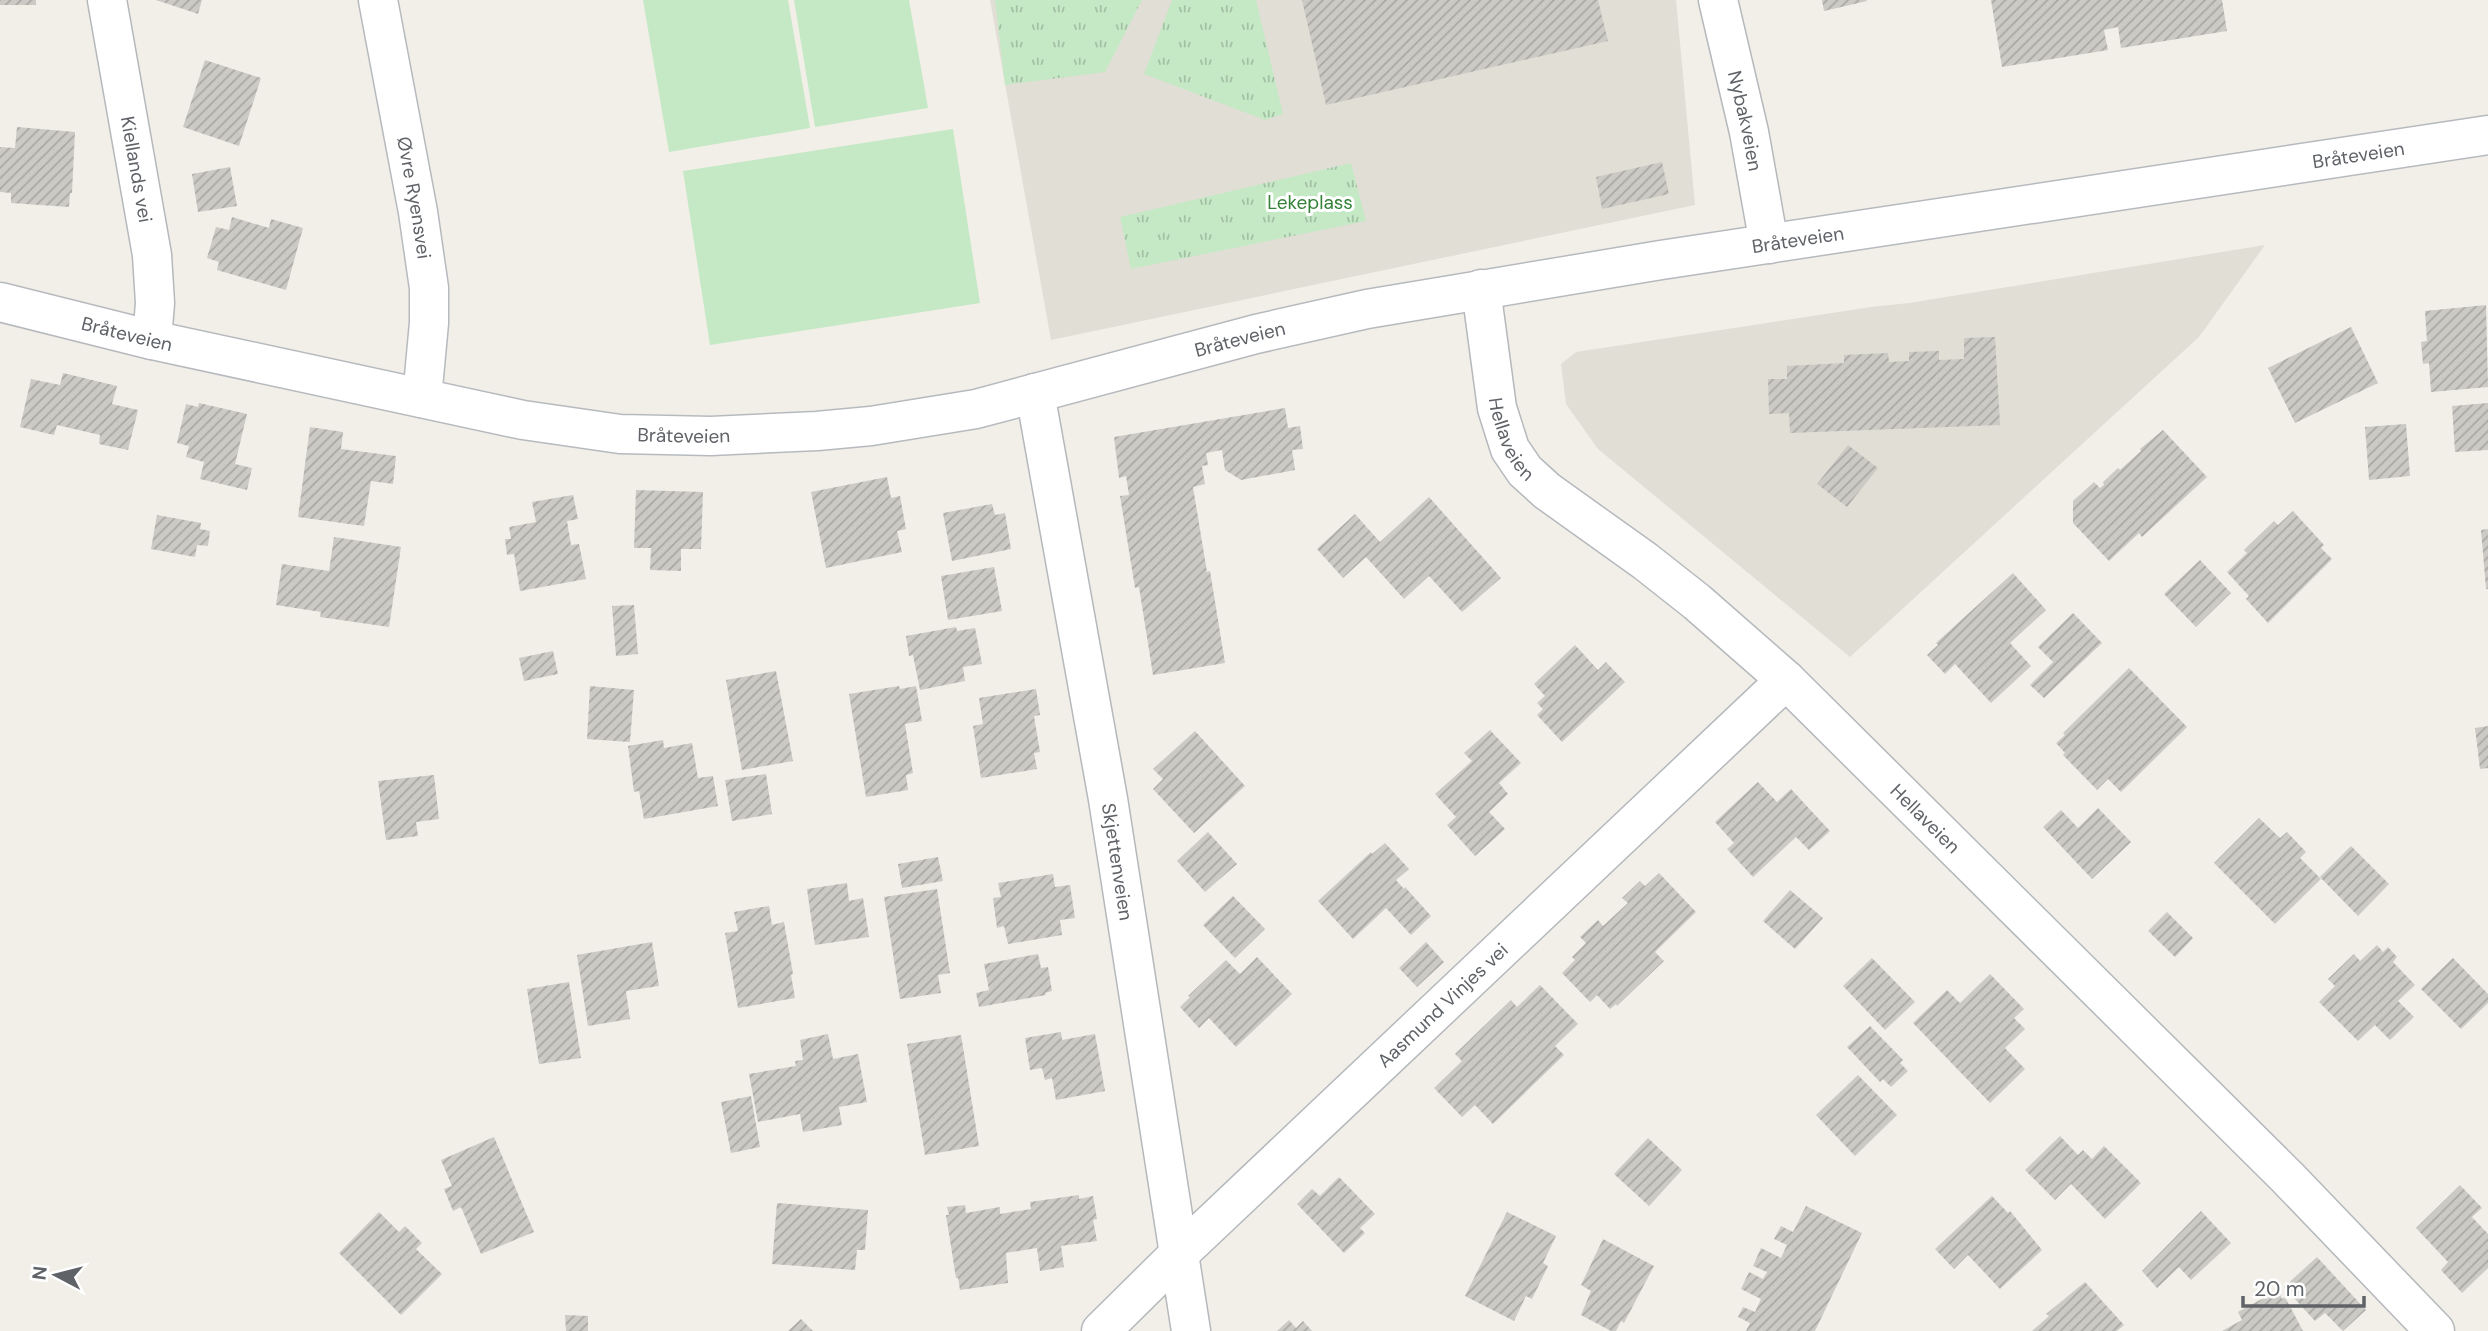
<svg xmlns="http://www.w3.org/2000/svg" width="2488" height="1331" viewBox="0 0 2488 1331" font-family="'DM Sans',sans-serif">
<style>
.education{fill:#e1ded6}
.park{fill:url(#park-tufts)}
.garden{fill:#c5e8c5}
.building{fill:url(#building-hatch)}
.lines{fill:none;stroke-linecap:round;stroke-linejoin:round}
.street-casing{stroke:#b5b8bc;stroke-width:41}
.secondary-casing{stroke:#b6babf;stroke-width:41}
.street{stroke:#fff;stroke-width:38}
.secondary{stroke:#fff;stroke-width:38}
.labels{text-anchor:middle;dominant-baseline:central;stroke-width:6;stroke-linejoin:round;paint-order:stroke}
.street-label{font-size:19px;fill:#5f6368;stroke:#fff}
.park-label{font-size:19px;fill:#348238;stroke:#fff}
</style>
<defs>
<pattern id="park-tufts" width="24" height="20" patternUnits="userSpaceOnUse" patternTransform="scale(1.75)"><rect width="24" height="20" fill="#c5e8c5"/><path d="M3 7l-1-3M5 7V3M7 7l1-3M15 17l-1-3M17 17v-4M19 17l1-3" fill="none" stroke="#a3c0a4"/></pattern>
<pattern id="building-hatch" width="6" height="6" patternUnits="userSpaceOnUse" patternTransform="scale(1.75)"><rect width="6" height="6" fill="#cccac5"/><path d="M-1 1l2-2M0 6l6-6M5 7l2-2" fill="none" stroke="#a9a8a4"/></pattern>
</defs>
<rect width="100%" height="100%" fill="#f1efe8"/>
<!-- education -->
<path class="education" d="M 990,0 L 1676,0 L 1695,205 L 1051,340 Z
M 2265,245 L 2199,337 L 1850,657 L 1598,449 L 1566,404 L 1561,364 L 1576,352 L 1871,307 L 1909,303 Z"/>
<!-- park -->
<path class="park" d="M 995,0 L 1142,0 L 1105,72 L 1005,85 Z
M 1172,0 L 1256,0 L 1283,114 L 1265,120 L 1144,74 Z
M 1351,163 L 1366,221 L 1131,269 L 1120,217 Z"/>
<!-- garden -->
<path class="garden" d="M 643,0 L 788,0 L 810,128 L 669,152 Z
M 794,0 L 909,0 L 928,108 L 815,127 Z
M 953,129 L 980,303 L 710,345 L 683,171 Z"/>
<!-- building -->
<path class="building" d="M 0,0 L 36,0 L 36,5 L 0,5 Z
M 156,0 L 202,0 L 198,14 Z
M 1302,0 L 1598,0 L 1608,41 L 1326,105 Z
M 1822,0 L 1866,0 L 1867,1 L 1824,11 Z
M 1991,0 L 2222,0 L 2227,31 L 2121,48 L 2118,27 L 2104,30 L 2108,50 L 2002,67 Z
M 205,60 L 261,78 L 239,146 L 183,127 Z
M 17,127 L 75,132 L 72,193 L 70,193 L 69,207 L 11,203 L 11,193 L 0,192 L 0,147 L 15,148 Z
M 1662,162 L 1669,194 L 1602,209 L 1596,177 Z
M 230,167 L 237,206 L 198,212 L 192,174 Z
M 232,217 L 269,228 L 271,219 L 303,228 L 286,290 L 217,270 L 219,262 L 207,258 L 216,227 L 229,230 Z
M 2486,305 L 2488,387 L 2431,392 L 2429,363 L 2423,364 L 2421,342 L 2427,341 L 2425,311 Z
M 2351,327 L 2378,383 L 2295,423 L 2268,368 Z
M 1995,337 L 2000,425 L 1790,433 L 1789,413 L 1769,414 L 1768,379 L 1787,379 L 1787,366 L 1844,363 L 1844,355 L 1888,353 L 1889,362 L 1909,361 L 1909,352 L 1939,351 L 1939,360 L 1964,359 L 1964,338 Z
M 63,373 L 117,386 L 112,404 L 138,410 L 128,450 L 99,444 L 100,435 L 57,425 L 54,435 L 20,427 L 31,379 L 60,385 Z
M 199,403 L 247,414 L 235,464 L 252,468 L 247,490 L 200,479 L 204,462 L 186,457 L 189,446 L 177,443 L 186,404 L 198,407 Z
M 2488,403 L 2488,450 L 2455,452 L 2452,406 Z
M 1285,408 L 1288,428 L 1300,426 L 1303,449 L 1292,450 L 1295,470 L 1241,480 L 1225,470 L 1222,450 L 1206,453 L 1208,465 L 1202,466 L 1205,484 L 1193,487 L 1207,572 L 1210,571 L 1225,663 L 1153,675 L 1139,587 L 1135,588 L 1120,496 L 1129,495 L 1126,476 L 1119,478 L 1114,437 Z
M 2406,424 L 2410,476 L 2369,480 L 2365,427 Z
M 310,427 L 343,432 L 341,449 L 396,456 L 393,484 L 371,481 L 364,526 L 298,517 Z
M 2163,430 L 2207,477 L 2142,537 L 2139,533 L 2109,561 L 2073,523 L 2073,501 L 2094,482 L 2100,488 L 2104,485 L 2103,482 L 2118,468 L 2120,470 L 2141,451 L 2140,449 Z
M 1848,445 L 1878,468 L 1847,507 L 1817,484 Z
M 887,477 L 891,498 L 900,496 L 906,529 L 897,531 L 902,552 L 826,568 L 811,492 Z
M 636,490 L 703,492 L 701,549 L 681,549 L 681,571 L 650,570 L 651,548 L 634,548 Z
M 573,495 L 578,519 L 567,521 L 571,545 L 579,544 L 586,579 L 520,591 L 514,554 L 507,555 L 505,539 L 511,539 L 509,527 L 536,522 L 532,502 Z
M 1429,497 L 1501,578 L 1462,612 L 1429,576 L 1404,599 L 1366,557 L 1343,578 L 1317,549 L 1355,514 L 1380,542 Z
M 992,504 L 995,515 L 1005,513 L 1011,549 L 952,561 L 943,513 Z
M 2293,511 L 2324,545 L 2321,548 L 2332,559 L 2268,623 L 2246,599 L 2249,596 L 2227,572 L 2247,553 L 2244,550 L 2274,521 L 2278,525 Z
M 157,515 L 201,523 L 200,529 L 210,531 L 208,546 L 197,545 L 195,557 L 151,549 Z
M 2488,529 L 2488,589 L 2486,589 L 2481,530 Z
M 334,537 L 401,547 L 389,627 L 320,617 L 321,612 L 276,605 L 282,564 L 329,571 Z
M 2200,560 L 2231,593 L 2196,627 L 2164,594 Z
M 994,567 L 1002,611 L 948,620 L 941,576 Z
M 2013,573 L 2046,610 L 2010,643 L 2031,666 L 1991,703 L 1955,664 L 1945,674 L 1927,655 L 1938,645 L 1936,643 Z
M 634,605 L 638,654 L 616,656 L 612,606 Z
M 2073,613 L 2102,643 L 2044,698 L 2030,685 L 2053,662 L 2038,647 Z
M 956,627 L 957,631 L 975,628 L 982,664 L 963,667 L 965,681 L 920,690 L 913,655 L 909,656 L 906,636 Z
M 1575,645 L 1598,670 L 1606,662 L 1625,682 L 1562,742 L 1537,715 L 1543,709 L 1537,703 L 1545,696 L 1534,684 Z
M 553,651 L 558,674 L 524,681 L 519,658 Z
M 2129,668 L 2187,727 L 2121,792 L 2108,779 L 2097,790 L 2063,755 L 2065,753 L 2056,743 L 2065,735 L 2063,733 Z
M 776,671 L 793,761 L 742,770 L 726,680 Z
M 590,686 L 634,690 L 630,742 L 587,739 Z
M 899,686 L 900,689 L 916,686 L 922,721 L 905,724 L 913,773 L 906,775 L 908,790 L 866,797 L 849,694 Z
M 1036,689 L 1040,715 L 1034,716 L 1040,752 L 1034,753 L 1037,769 L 981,778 L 973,726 L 983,724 L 979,698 Z
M 2488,726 L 2488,768 L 2480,769 L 2475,728 Z
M 1490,730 L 1521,763 L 1499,783 L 1508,794 L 1489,812 L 1505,829 L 1475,856 L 1447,825 L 1456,817 L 1435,794 L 1472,761 L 1464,753 Z
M 1195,731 L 1245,786 L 1194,833 L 1153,789 L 1163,779 L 1153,769 Z
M 663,740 L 664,748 L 692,743 L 698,778 L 713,776 L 718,806 L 644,819 L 639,791 L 634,792 L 628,746 Z
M 766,774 L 772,814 L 732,821 L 725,780 Z
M 434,775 L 439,819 L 416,822 L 418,836 L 386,840 L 378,781 Z
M 1758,782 L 1777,802 L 1791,789 L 1830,831 L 1809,850 L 1796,837 L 1753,877 L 1727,849 L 1734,843 L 1715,822 Z
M 2098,808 L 2131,842 L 2092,879 L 2043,827 L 2061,810 L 2078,828 Z
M 2259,818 L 2280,838 L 2287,832 L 2306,852 L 2300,858 L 2321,879 L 2275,924 L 2214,863 Z
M 1208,832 L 1237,864 L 1205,892 L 1177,861 Z
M 1385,843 L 1409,869 L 1396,880 L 1404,889 L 1405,887 L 1431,916 L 1411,935 L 1386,908 L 1353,939 L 1318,901 L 1371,852 L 1372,854 Z
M 2351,846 L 2389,884 L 2358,916 L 2320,877 Z
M 938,857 L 943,881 L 902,888 L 898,864 Z
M 1659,873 L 1696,912 L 1655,952 L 1664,961 L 1617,1006 L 1616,1004 L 1610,1009 L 1597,995 L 1590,1002 L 1562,973 L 1575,960 L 1572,957 L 1586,943 L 1580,937 L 1598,920 L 1603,926 L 1628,903 L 1622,898 L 1640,881 L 1645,886 Z
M 1053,874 L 1055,887 L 1070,885 L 1075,918 L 1060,920 L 1062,935 L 1008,944 L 1004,926 L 997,928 L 993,898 L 1001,897 L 998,883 Z
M 847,883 L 849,901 L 863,898 L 869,937 L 815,945 L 807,889 Z
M 937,889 L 950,973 L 938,975 L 941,993 L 900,999 L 884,897 Z
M 1790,890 L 1823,918 L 1795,949 L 1763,921 Z
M 1233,896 L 1265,929 L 1235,958 L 1203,925 Z
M 769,906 L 772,925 L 784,922 L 793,974 L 791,975 L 795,998 L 738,1008 L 725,933 L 738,931 L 734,912 Z
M 2167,912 L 2193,938 L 2175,957 L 2148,931 Z
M 652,942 L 659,986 L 626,991 L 630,1019 L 588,1026 L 577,955 Z
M 1426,942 L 1444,962 L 1417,987 L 1399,968 Z
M 2377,945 L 2383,952 L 2388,947 L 2397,957 L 2393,962 L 2415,985 L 2398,1001 L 2414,1017 L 2390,1040 L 2375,1025 L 2358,1041 L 2319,1002 L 2335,986 L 2328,979 L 2354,954 L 2360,961 Z
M 1038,954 L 1041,968 L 1048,967 L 1052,991 L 1045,993 L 1046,995 L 979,1007 L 976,993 L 989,990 L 984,964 Z
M 1257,957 L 1292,994 L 1236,1047 L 1209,1018 L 1199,1028 L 1180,1007 L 1190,997 L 1188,996 L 1226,960 L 1240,974 Z
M 1872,958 L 1915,1002 L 1885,1030 L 1843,986 Z
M 2453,958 L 2488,994 L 2488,1003 L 2461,1029 L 2421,989 Z
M 1990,974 L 2024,1009 L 2014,1018 L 2025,1029 L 2005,1048 L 2025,1069 L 1990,1103 L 1913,1023 L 1947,990 L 1960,1003 Z
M 569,982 L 581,1058 L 539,1064 L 527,989 Z
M 1540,985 L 1578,1024 L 1555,1046 L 1564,1055 L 1493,1124 L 1475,1105 L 1462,1117 L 1434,1088 L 1462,1061 L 1455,1054 L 1511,1000 L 1517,1007 Z
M 1870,1026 L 1903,1060 L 1900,1063 L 1908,1071 L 1891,1087 L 1883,1079 L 1880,1082 L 1847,1047 Z
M 1061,1032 L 1062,1040 L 1095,1034 L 1105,1091 L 1056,1100 L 1052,1078 L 1045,1080 L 1042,1068 L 1030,1070 L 1025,1038 Z
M 828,1034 L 833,1059 L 858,1054 L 867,1102 L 839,1107 L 842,1125 L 803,1132 L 800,1114 L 758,1122 L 749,1074 L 796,1066 L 795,1061 L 803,1060 L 800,1040 Z
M 961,1035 L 979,1146 L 925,1155 L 907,1044 Z
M 1858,1075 L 1897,1115 L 1855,1156 L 1816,1115 Z
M 751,1096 L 760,1147 L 731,1153 L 721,1102 Z
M 2060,1136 L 2078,1155 L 2083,1150 L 2092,1159 L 2104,1146 L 2141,1183 L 2105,1219 L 2071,1184 L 2055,1200 L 2025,1170 Z
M 494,1137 L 534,1232 L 481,1254 L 461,1207 L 453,1211 L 444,1189 L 452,1186 L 441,1160 Z
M 1648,1138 L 1682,1170 L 1649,1206 L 1614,1174 Z
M 1339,1177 L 1375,1214 L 1360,1228 L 1365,1233 L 1344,1253 L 1297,1204 L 1312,1189 L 1320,1196 Z
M 2460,1185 L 2482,1208 L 2472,1217 L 2488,1234 L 2488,1268 L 2462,1293 L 2441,1270 L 2448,1262 L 2416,1228 Z
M 1079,1195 L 1079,1199 L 1093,1196 L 1097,1219 L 1093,1220 L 1097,1241 L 1061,1246 L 1064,1267 L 1040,1271 L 1037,1248 L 1006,1253 L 1008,1283 L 960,1290 L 958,1278 L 956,1278 L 946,1215 L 949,1215 L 947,1207 L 965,1205 L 966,1213 L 1000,1207 L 1000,1214 L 1031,1209 L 1030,1202 Z
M 1992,1196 L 2008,1213 L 2010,1211 L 2042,1250 L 2000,1289 L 1968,1255 L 1954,1269 L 1935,1249 Z
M 777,1203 L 868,1210 L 865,1250 L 857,1250 L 855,1270 L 772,1264 Z
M 1806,1206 L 1862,1233 L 1815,1331 L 1746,1331 L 1750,1323 L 1738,1317 L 1743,1307 L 1755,1312 L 1761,1299 L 1741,1289 L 1749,1272 L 1763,1279 L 1767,1272 L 1753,1266 L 1761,1248 L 1781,1258 L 1787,1245 L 1774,1239 L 1781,1226 L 1793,1232 Z
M 2201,1211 L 2231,1243 L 2191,1280 L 2179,1267 L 2157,1288 L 2142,1271 Z
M 379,1212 L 399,1232 L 405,1226 L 422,1243 L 416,1249 L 442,1274 L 401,1315 L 339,1253 Z
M 1507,1212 L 1556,1236 L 1543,1263 L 1548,1266 L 1532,1299 L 1526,1296 L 1514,1321 L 1465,1296 Z
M 1603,1239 L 1654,1266 L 1624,1323 L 1621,1321 L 1616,1331 L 1611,1331 L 1581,1315 L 1591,1291 L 1581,1285 Z
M 2317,1257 L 2366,1310 L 2343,1331 L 2325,1313 L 2315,1321 L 2284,1287 Z
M 2085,1282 L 2124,1325 L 2117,1331 L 2032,1331 L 2049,1316 L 2046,1314 Z
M 2278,1290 L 2282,1299 L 2285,1297 L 2303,1331 L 2222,1331 L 2242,1320 L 2238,1312 Z
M 565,1315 L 588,1316 L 588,1331 L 566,1331 Z
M 801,1319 L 813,1331 L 788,1331 Z
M 1289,1320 L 1296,1328 L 1303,1321 L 1312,1331 L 1277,1331 Z"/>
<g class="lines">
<defs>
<g id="street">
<path id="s1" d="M 107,0 L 152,255 L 155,303 L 152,340"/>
<path id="s2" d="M 1718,0 L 1749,132 L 1769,244"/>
<path id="s3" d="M 1481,289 L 1497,408 L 1510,449 L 1525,471 L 1547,491 L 1645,561 L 1697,602 L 1786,680 L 2288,1178 L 2435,1331"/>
<path id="s4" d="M 1035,393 L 1108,799 L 1191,1331"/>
<path id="s5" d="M 1101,1331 L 1179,1254 L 1786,680"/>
</g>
<g id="secondary">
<path id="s6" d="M 378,0 L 418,212 L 429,288 L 429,323 L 422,398"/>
<path id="s7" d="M 0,302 L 152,340 L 523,420 L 620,434 L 711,436 L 817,431 L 871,426 L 976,409 L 1256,334 L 1367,309 L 1661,260 L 2488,135"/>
</g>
</defs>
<!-- street casing -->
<use href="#street" class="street-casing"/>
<!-- secondary casing -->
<use href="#secondary" class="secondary-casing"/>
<!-- street -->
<use href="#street" class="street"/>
<!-- secondary -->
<use href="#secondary" class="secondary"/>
</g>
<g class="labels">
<!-- street labels -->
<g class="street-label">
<text stroke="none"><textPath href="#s2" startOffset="124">Nybakveien</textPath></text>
<text stroke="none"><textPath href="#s7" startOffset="2399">Bråteveien</textPath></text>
<text stroke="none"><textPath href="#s1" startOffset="172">Kiellands vei</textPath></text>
<text stroke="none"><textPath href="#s6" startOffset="201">Øvre Ryensvei</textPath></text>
<text stroke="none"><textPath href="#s7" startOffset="1832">Bråteveien</textPath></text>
<text stroke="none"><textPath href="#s7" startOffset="131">Bråteveien</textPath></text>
<text stroke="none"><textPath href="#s7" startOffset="1265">Bråteveien</textPath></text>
<text stroke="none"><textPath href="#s7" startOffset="698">Bråteveien</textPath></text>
<text stroke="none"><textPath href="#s3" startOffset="154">Hellaveien</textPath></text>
<text stroke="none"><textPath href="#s3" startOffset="721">Hellaveien</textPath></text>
<text stroke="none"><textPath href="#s4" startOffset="476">Skjettenveien</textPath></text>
<text stroke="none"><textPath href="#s5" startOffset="472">Aasmund Vinjes vei</textPath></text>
</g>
<!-- park labels -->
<g class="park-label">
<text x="1310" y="202">Lekeplass</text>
</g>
</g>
<!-- north arrow -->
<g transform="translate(56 1275) rotate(277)" stroke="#ffffff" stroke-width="5" paint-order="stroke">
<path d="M0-5L12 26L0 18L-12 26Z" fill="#5f6368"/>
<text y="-10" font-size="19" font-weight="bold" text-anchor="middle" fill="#5f6368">N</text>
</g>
<!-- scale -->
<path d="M2243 1296v10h121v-10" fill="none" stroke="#5f6368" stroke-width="3.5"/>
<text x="2254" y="1296" font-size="21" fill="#5f6368" stroke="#ffffff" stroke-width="5" paint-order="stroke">20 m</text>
</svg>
